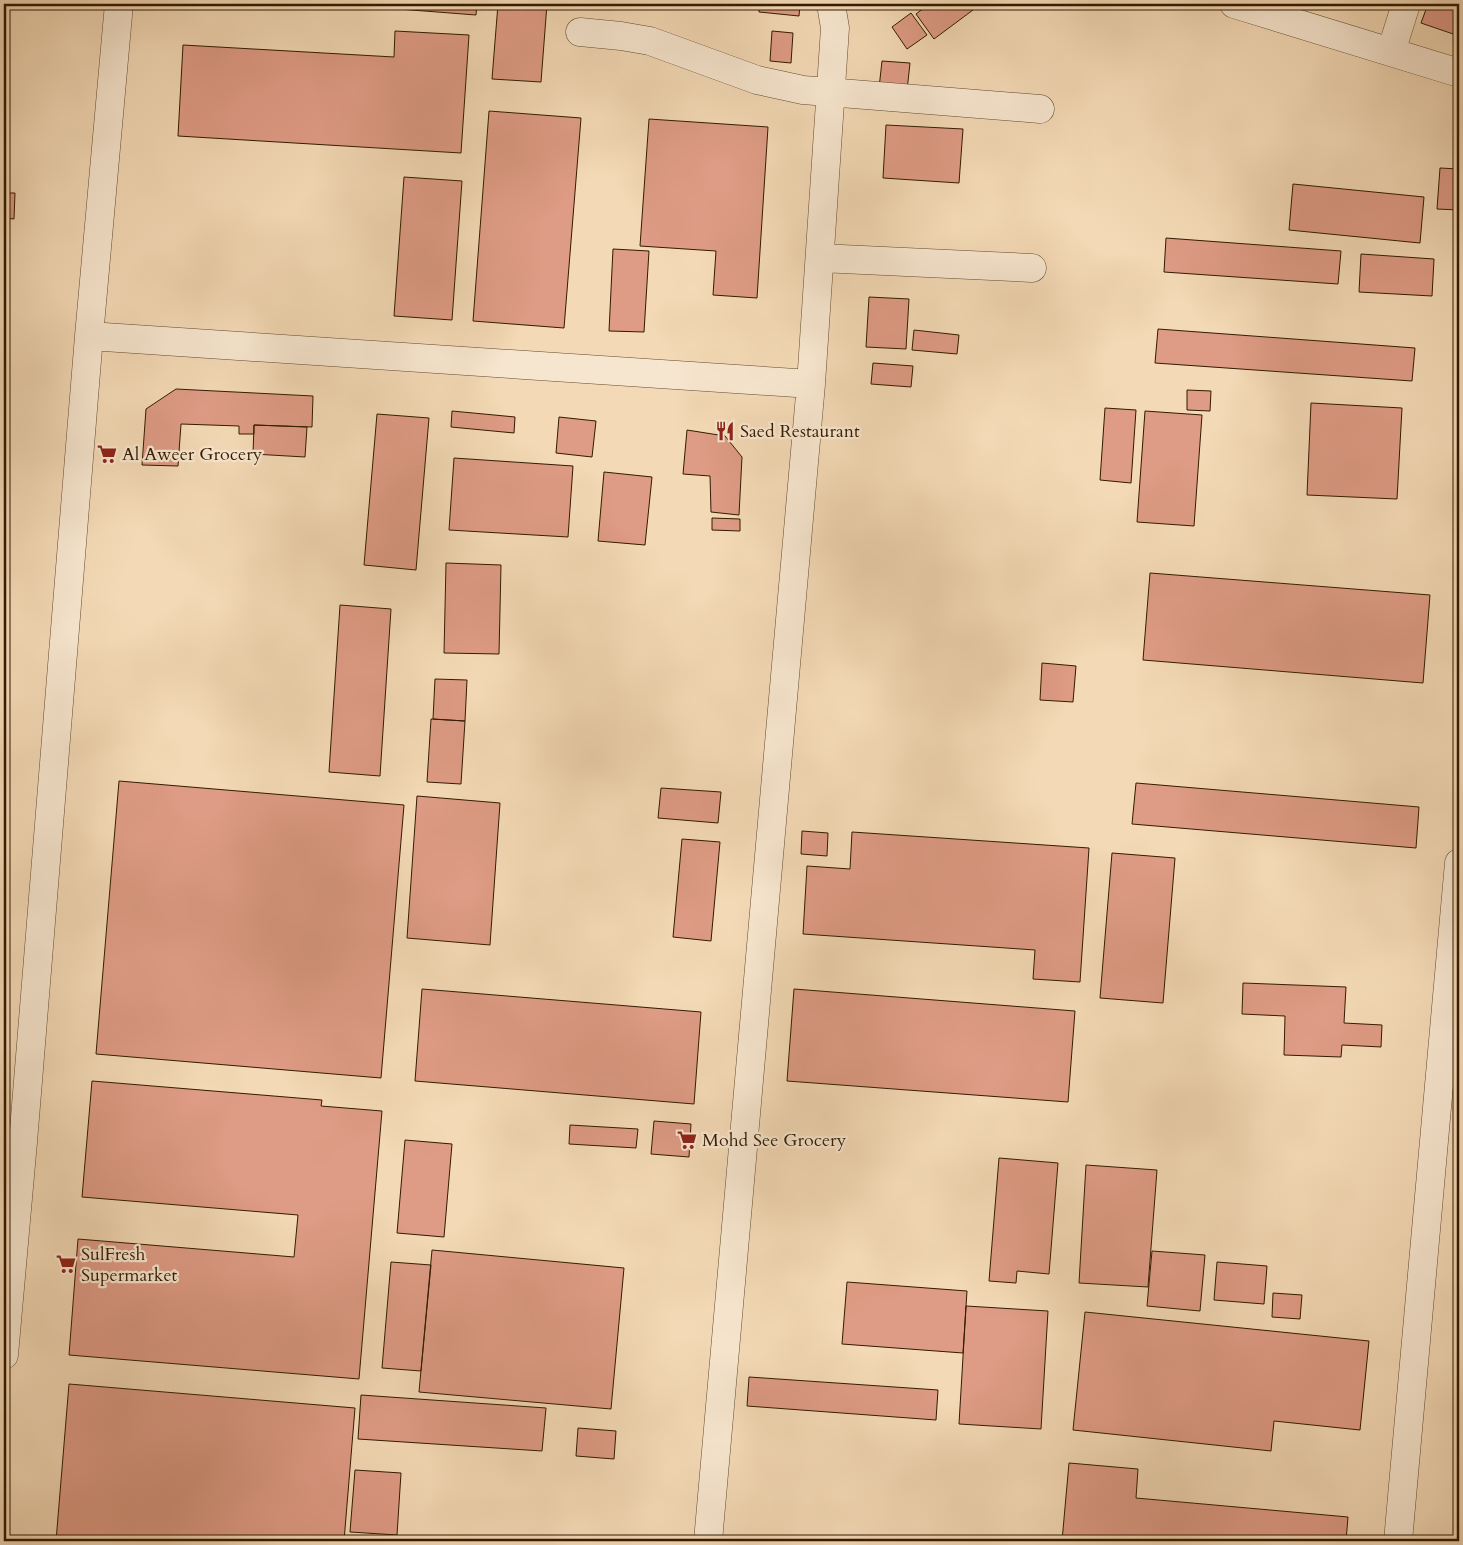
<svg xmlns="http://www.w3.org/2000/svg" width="1463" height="1545" viewBox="0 0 1463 1545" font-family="Cardo,serif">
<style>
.building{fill:#de9b85;stroke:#331a00}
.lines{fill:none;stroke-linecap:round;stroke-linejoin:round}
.minor-casing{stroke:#634a2d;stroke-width:29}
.minor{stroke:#f7e6cf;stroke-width:28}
.labels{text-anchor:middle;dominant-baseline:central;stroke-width:4.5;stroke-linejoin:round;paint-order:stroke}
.poi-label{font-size:18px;fill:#331a00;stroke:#f7e6cf;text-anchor:start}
</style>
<rect width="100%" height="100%" fill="#f3d9b5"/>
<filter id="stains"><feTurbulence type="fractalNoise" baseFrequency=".004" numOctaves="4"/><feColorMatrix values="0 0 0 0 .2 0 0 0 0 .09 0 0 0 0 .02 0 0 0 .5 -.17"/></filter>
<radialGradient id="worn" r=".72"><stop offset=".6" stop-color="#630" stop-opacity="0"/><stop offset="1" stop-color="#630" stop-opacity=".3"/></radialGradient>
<!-- building -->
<path class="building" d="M 334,4 L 477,4 L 476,15 Z
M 498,4 L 547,4 L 541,82 L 492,79 Z
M 759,4 L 800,4 L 799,16 L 759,12 Z
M 929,4 L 981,4 L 934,39 L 916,14 Z
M 1428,4 L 1459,4 L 1459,36 L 1421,23 Z
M 911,13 L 927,35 L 907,49 L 892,27 Z
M 395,31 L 469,35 L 461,153 L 178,136 L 183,45 L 394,57 Z
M 772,31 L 793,33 L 791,63 L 770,61 Z
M 882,61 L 910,63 L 907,91 L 879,88 Z
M 489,111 L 581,118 L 564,328 L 473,321 Z
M 649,119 L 768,127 L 757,298 L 713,295 L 716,251 L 640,246 Z
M 886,125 L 963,129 L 959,183 L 883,178 Z
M 1440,168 L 1459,169 L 1459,210 L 1437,209 Z
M 404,177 L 462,181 L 452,320 L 394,316 Z
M 1293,184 L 1424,197 L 1420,243 L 1289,230 Z
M 4,193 L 15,193 L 14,219 L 4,218 Z
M 4,237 L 8,237 L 4,309 Z
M 1166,238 L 1341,251 L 1338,284 L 1164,272 Z
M 613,249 L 649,251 L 644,332 L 609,331 Z
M 1361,254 L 1434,259 L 1432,296 L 1359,292 Z
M 869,297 L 909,299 L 906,349 L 866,347 Z
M 1158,329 L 1415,348 L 1412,381 L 1155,363 Z
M 914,330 L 959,335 L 957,354 L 912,350 Z
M 873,363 L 913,366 L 911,387 L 871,384 Z
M 176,389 L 313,396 L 312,427 L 254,425 L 254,434 L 239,434 L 239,426 L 181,424 L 178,466 L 142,465 L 146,409 Z
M 1187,390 L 1211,391 L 1210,411 L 1187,410 Z
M 1311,403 L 1402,408 L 1397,499 L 1307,495 Z
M 1105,408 L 1136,410 L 1131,483 L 1100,480 Z
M 452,411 L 515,417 L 514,433 L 451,427 Z
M 1145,411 L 1202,415 L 1194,526 L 1137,522 Z
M 377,414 L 429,418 L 416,570 L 364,565 Z
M 559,417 L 596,421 L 592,457 L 556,453 Z
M 254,425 L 307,427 L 305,457 L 253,454 Z
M 687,430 L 725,436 L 742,457 L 739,515 L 711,512 L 710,476 L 683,474 Z
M 454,458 L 573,466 L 568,537 L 449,530 Z
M 604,472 L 652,477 L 645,545 L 598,541 Z
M 712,518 L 740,519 L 740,531 L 712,530 Z
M 446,563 L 501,565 L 499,654 L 444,653 Z
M 1150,573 L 1430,595 L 1423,683 L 1143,660 Z
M 340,605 L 391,609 L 380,776 L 329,772 Z
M 1042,663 L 1076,666 L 1073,702 L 1040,700 Z
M 435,679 L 467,680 L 465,721 L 433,719 Z
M 431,719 L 465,721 L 461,784 L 427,782 Z
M 119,781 L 404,805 L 381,1078 L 96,1054 Z
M 1136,783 L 1419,807 L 1416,848 L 1132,824 Z
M 661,788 L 721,792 L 718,823 L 658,818 Z
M 417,796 L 500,803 L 490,945 L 407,938 Z
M 802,831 L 828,833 L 827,856 L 801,854 Z
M 852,832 L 1089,848 L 1080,982 L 1033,979 L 1035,950 L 803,934 L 807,866 L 850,869 Z
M 682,839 L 720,842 L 711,941 L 673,937 Z
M 1112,853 L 1175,858 L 1163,1003 L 1100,998 Z
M 1243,983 L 1346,987 L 1344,1023 L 1382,1025 L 1381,1047 L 1342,1045 L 1341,1057 L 1284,1055 L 1285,1016 L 1242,1014 Z
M 422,989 L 701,1012 L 694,1104 L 415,1081 Z
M 794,989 L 1075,1011 L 1068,1102 L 787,1081 Z
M 92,1081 L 322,1100 L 321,1106 L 382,1111 L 359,1379 L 69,1355 L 78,1239 L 294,1257 L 298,1215 L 82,1197 Z
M 654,1121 L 691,1124 L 689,1157 L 651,1154 Z
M 570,1125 L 638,1129 L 636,1148 L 569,1144 Z
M 405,1140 L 452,1144 L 444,1237 L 397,1233 Z
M 999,1158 L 1058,1163 L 1049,1274 L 1017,1271 L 1016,1283 L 989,1281 Z
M 1086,1165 L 1157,1170 L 1148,1287 L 1079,1283 Z
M 432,1250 L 624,1268 L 611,1409 L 419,1392 Z
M 1152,1251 L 1205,1255 L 1200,1311 L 1147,1306 Z
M 391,1262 L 431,1265 L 421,1371 L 382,1368 Z
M 1217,1262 L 1267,1266 L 1264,1304 L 1214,1300 Z
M 847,1282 L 967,1291 L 963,1353 L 842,1344 Z
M 1273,1293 L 1302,1295 L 1300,1319 L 1272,1317 Z
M 966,1306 L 1048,1311 L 1041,1429 L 959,1424 Z
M 1085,1312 L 1369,1341 L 1360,1430 L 1274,1421 L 1271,1451 L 1073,1430 Z
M 1456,1340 L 1459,1340 L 1459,1366 L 1454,1365 Z
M 749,1377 L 938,1390 L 936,1420 L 747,1406 Z
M 69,1384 L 355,1408 L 344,1541 L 56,1541 Z
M 361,1395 L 546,1408 L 542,1451 L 358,1439 Z
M 578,1428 L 616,1431 L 614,1459 L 576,1456 Z
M 1069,1463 L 1138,1469 L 1136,1498 L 1348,1517 L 1346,1541 L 1062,1541 Z
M 355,1470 L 401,1473 L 397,1535 L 350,1532 Z"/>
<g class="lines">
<defs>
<path id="minor" d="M 1234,4 L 1459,73
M 580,32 L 621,36 L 650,41 L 757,80 L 803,90 L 1040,109
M 1391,52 L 1406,4
M 820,258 L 1032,268
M 89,336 L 811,384
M 4,1355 L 23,1142 L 89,336 L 119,4
M 708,1541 L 811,384 L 835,28 L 831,4
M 1398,1541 L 1459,863"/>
</defs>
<!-- minor casing -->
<use href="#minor" class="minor-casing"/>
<!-- minor -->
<use href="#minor" class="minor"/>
</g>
<!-- icons -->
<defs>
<symbol id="restaurant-bare" viewBox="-9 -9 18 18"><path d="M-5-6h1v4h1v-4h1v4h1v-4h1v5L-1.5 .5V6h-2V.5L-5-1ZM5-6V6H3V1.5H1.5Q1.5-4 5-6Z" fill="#8f2418" stroke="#f7e6cf" stroke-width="2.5" paint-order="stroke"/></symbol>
<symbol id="supermarket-bare" viewBox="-9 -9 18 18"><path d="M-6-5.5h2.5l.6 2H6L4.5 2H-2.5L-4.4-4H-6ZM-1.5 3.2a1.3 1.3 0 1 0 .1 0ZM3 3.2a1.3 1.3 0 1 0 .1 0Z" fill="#8f2418" stroke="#f7e6cf" stroke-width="2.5" paint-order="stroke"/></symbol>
</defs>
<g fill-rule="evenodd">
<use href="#restaurant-bare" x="711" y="417" width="28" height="28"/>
<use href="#supermarket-bare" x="93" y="440" width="28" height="28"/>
<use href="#supermarket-bare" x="673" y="1126" width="28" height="28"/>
<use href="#supermarket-bare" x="52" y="1250" width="28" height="28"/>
</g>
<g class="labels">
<!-- poi labels -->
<g class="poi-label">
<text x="740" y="431">Saed Restaurant</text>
<text x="122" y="454">Al Aweer Grocery</text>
<text x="702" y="1140">Mohd See Grocery</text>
<text x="81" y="1254">SulFresh<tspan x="81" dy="21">Supermarket</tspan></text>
</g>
</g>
<!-- margin -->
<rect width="1463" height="1545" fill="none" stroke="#f3d9b5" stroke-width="20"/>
<rect x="5" y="5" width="1453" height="1535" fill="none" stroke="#331a00" stroke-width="2.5"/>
<rect x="10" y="10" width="1443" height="1525" fill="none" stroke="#331a00"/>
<rect width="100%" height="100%" filter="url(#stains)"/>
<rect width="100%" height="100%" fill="url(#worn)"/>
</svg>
